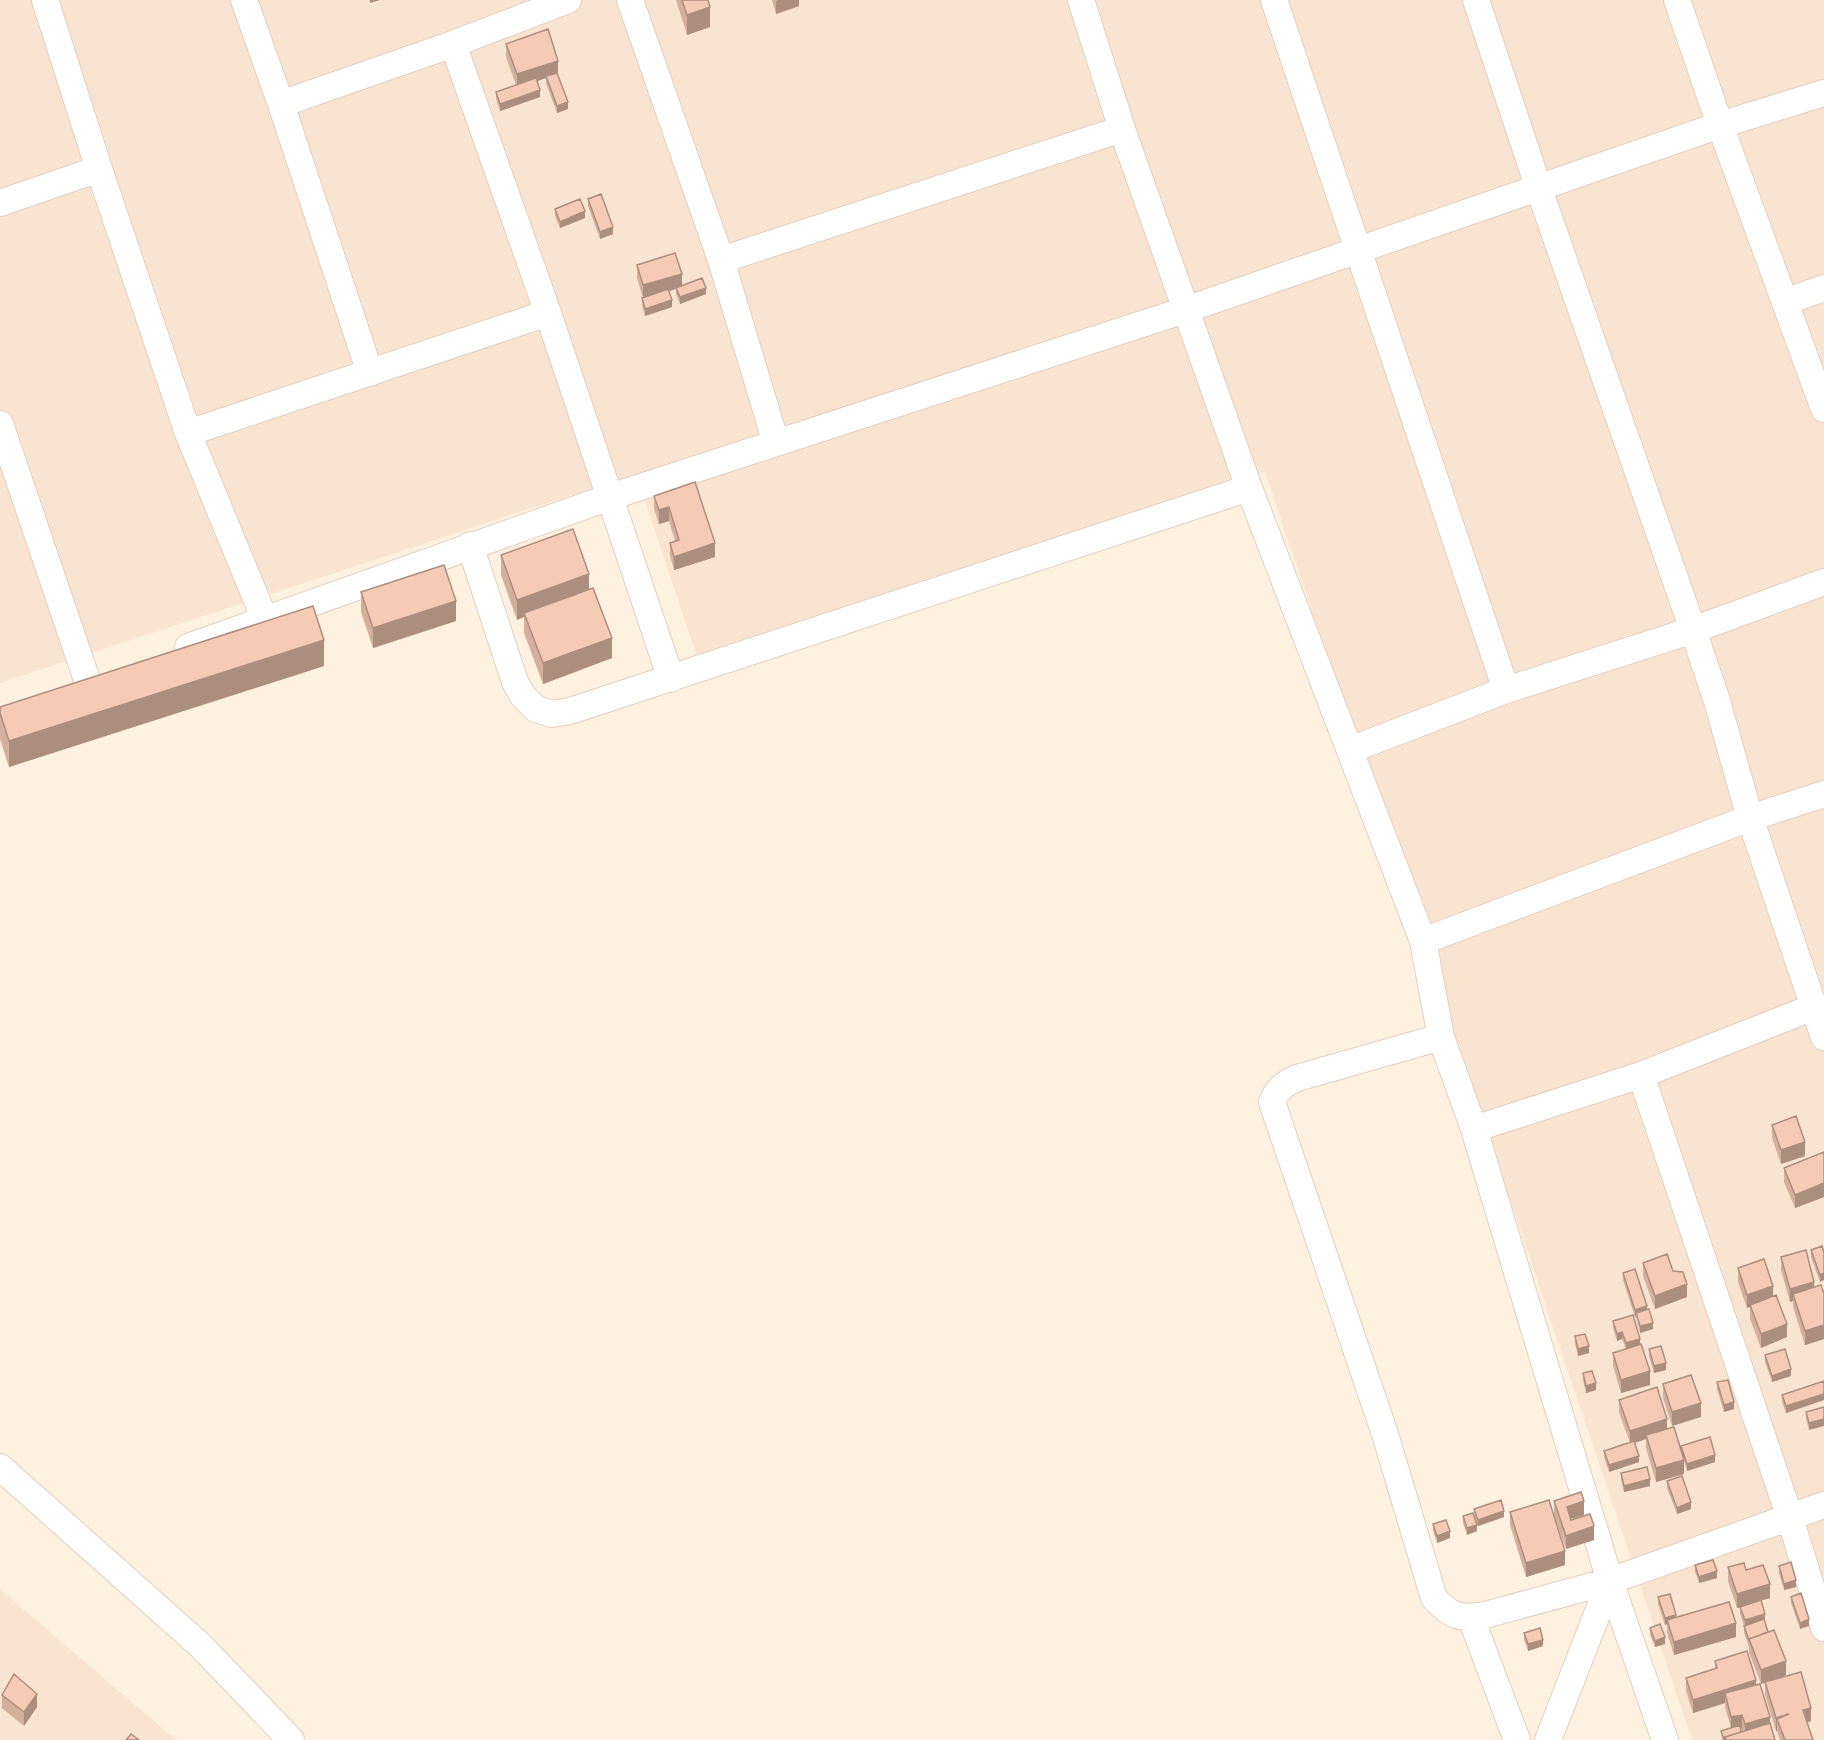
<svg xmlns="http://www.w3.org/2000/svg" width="1824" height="1740" viewBox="0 0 1824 1740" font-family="Raleway,sans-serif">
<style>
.residential{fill:#f9e4d1}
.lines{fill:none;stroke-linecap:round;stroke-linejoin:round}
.minor-casing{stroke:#e5cebe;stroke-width:28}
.minor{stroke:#fff;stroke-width:26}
.wall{fill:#d4af9c}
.shaded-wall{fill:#ac8e7f}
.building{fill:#f6cbb5;stroke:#ac8e7f;stroke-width:1.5}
</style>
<rect width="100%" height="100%" fill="#fef1e0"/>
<!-- residential -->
<path class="residential" d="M 0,0 L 1824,0 L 1824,1740 L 1692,1740 L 1265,472 L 698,660 L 636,474 L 0,683 Z
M 0,1589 L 176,1740 L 0,1740 Z"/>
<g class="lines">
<defs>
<path id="minor" d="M 45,0 L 99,169 L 188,433 L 265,620
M 244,0 L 281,104 L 370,373
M 630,0 L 721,260 L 776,443
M 1081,0 L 1122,129 L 1249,488 L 1423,941 L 1441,1037 L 1474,1129 L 1610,1581 L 1665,1740
M 1274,0 L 1506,690
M 1476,0 L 1539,189 L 1693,630 L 1717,701 L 1750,818 L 1824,1037
M 1677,0 L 1720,125 L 1824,409
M 453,44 L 548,313 L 671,679
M 281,104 L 453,44 L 568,0
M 0,203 L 99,169
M 721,260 L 1122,129
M 1785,302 L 1824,288
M 0,424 L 88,683
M 188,433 L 548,313
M 470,545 L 515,682 L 523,696 L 536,709 L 552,714 L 570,711 L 1249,488
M 188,647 L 610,497 L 1185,310 L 1720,125 L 1824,93
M 1350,750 L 1506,690 L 1693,630 L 1824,582
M 1423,941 L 1750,818 L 1824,794
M 1441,1037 L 1297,1078 C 1284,1084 1277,1089 1272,1102 L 1385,1434 L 1434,1598 C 1451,1617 1460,1619 1485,1615 L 1610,1581 L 1824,1505
M 1641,1075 L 1790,1518 L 1824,1628
M 1474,1129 L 1641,1075 L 1814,1007
M 0,1467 L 201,1646 L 291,1740
M 1471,1618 L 1517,1740
M 1548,1740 L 1610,1581"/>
</defs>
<!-- minor casing -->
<use href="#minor" class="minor-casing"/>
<!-- minor -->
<use href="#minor" class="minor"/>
</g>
<!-- wall -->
<path class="wall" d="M 676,0 L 708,0 L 710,27 L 687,35 Z
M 772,0 L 799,0 L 799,6 L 776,14 Z
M 506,44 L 558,74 L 568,109 L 557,113 L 546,83 L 546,78 L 537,81 L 540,97 L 500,111 L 496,99 L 496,92 L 516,85 L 506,57 Z
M 588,199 L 613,234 L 600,239 L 588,206 Z
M 555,209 L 585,218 L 560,228 L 555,216 Z
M 637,265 L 682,286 L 706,294 L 680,304 L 676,294 L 676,289 L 669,291 L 672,307 L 645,316 L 642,305 L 642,298 L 643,298 L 637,278 Z
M 695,482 L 715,557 L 674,570 L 670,556 L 670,543 L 675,541 L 669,521 L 659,524 L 654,509 L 654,496 Z
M 501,555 L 589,590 L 612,658 L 543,684 L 524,633 L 524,617 L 517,620 L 501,575 Z
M 361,592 L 456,621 L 373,648 L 361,612 Z
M 324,666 L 9,767 L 0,739 L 0,707 Z
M 1772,1125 L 1805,1156 L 1781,1164 L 1772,1138 Z
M 1824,1152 L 1824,1197 L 1795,1208 L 1784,1182 L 1784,1168 Z
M 1822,1246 L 1820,1282 L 1811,1257 L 1811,1250 Z
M 1781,1257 L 1814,1287 L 1824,1294 L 1824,1339 L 1805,1345 L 1793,1307 L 1793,1301 L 1790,1302 L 1781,1270 Z
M 1643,1263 L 1673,1271 L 1687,1297 L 1655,1309 L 1643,1276 Z
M 1738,1268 L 1773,1296 L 1787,1337 L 1761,1348 L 1750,1319 L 1750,1307 L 1747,1308 L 1738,1282 Z
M 1623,1273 L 1647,1309 L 1653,1329 L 1640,1333 L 1636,1316 L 1635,1317 L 1623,1280 Z
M 1613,1321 L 1640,1345 L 1650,1385 L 1621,1393 L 1613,1366 L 1613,1353 L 1626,1349 L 1622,1339 L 1617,1341 L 1613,1328 Z
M 1575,1336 L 1589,1353 L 1578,1356 L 1575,1343 Z
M 1649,1349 L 1666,1370 L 1654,1373 L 1649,1356 Z
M 1765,1355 L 1791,1376 L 1772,1382 L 1765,1362 Z
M 1583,1373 L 1596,1390 L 1586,1393 L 1583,1380 Z
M 1824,1381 L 1824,1400 L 1786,1413 L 1782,1402 L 1782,1395 Z
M 1717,1382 L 1734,1409 L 1724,1412 L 1717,1389 Z
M 1663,1384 L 1701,1417 L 1672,1426 L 1663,1398 Z
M 1619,1400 L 1667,1429 L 1681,1452 L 1681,1446 L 1715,1462 L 1687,1471 L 1684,1461 L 1684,1474 L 1656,1482 L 1646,1448 L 1646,1439 L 1635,1443 L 1639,1462 L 1609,1472 L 1604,1457 L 1604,1451 L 1630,1442 L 1619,1413 Z
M 1824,1407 L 1809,1430 L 1806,1419 L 1806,1412 Z
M 1621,1473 L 1650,1486 L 1624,1492 L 1621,1480 Z
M 1667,1481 L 1691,1509 L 1677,1514 L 1667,1488 Z
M 1554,1501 L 1584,1515 L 1571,1519 L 1594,1540 L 1566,1549 L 1554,1515 Z
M 1474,1509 L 1504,1517 L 1478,1526 L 1477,1525 L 1477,1531 L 1467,1535 L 1463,1523 L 1463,1516 L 1474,1516 Z
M 1510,1512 L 1565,1565 L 1526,1577 L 1510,1525 Z
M 1433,1524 L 1450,1538 L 1437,1543 L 1433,1531 Z
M 1695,1565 L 1717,1578 L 1699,1583 L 1695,1572 Z
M 1779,1566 L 1796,1587 L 1784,1590 L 1779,1573 Z
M 1728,1567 L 1746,1570 L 1770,1598 L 1761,1600 L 1765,1621 L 1764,1621 L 1786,1675 L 1761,1684 L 1749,1652 L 1749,1647 L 1744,1633 L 1744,1626 L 1740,1614 L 1740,1607 L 1737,1608 L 1728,1581 Z
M 1658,1597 L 1676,1617 L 1736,1637 L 1674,1655 L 1667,1633 L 1667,1624 L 1665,1625 L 1658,1604 Z
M 1791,1597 L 1809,1626 L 1800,1629 L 1791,1603 Z
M 1650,1628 L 1665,1644 L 1655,1647 L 1650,1635 Z
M 1524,1633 L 1543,1646 L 1528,1651 L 1524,1640 Z
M 1715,1661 L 1756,1685 L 1775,1740 L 1722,1740 L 1721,1731 L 1731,1728 L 1725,1707 L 1725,1703 L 1693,1713 L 1686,1691 L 1686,1678 L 1715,1668 Z
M 1765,1682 L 1811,1721 L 1807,1722 L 1813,1740 L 1780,1740 L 1777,1731 L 1776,1731 L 1765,1695 Z
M 2,1695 L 37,1707 L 24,1726 L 2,1708 Z"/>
<!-- shaded-wall -->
<path class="shaded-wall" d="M 370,0 L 380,0 L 370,3 Z
M 778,0 L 799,0 L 799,6 L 776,14 L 776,1 Z
M 710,7 L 710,27 L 687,35 L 687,15 Z
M 558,61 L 558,74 L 517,88 L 517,74 Z
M 540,90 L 540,97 L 500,111 L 500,104 Z
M 568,102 L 568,109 L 557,113 L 557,106 Z
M 585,211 L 585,218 L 560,228 L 560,222 Z
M 613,227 L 613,234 L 600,239 L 600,232 Z
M 682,274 L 682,287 L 643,299 L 643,285 Z
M 706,288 L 706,294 L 680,304 L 680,297 Z
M 672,300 L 672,307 L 645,316 L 645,309 Z
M 669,507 L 669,521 L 659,524 L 659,510 Z
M 715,543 L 715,557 L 674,570 L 674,557 Z
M 589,574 L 589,594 L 524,613 L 524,617 L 517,620 L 517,600 Z
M 456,601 L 456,621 L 373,648 L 373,628 Z
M 612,638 L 612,658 L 543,684 L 543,663 Z
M 324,640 L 324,666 L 9,767 L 9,741 Z
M 1805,1142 L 1805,1156 L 1781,1164 L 1781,1150 Z
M 1824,1183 L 1824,1197 L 1795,1208 L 1795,1195 Z
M 1824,1273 L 1824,1280 L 1820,1282 L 1820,1275 Z
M 1814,1282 L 1814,1295 L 1793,1294 L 1793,1301 L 1790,1302 L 1790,1289 Z
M 1687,1284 L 1687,1297 L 1655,1309 L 1655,1296 Z
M 1773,1286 L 1773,1299 L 1750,1305 L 1750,1307 L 1747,1308 L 1747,1295 Z
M 1647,1306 L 1647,1313 L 1636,1313 L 1636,1316 L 1635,1317 L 1635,1310 Z
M 1653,1323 L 1653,1329 L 1640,1333 L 1640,1326 Z
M 1787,1324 L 1787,1337 L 1761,1348 L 1761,1334 Z
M 1824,1325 L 1824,1339 L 1805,1345 L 1805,1331 Z
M 1622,1332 L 1622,1339 L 1617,1341 L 1617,1334 Z
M 1640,1339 L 1640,1346 L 1626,1350 L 1626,1343 Z
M 1589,1346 L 1589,1353 L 1578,1356 L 1578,1349 Z
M 1666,1363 L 1666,1370 L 1654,1373 L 1654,1366 Z
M 1791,1369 L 1791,1376 L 1772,1382 L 1772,1376 Z
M 1650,1371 L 1650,1385 L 1621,1393 L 1621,1380 Z
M 1596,1383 L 1596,1390 L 1586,1393 L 1586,1386 Z
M 1824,1394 L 1824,1400 L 1786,1413 L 1786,1406 Z
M 1734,1402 L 1734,1409 L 1724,1412 L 1724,1405 Z
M 1701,1403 L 1701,1417 L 1672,1426 L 1672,1412 Z
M 1667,1419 L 1667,1432 L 1646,1435 L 1646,1439 L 1630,1444 L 1630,1431 Z
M 1824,1419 L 1824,1426 L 1809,1430 L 1809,1423 Z
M 1715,1455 L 1715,1462 L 1687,1471 L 1687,1464 Z
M 1639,1456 L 1639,1462 L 1609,1472 L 1609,1465 Z
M 1684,1460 L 1684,1474 L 1656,1482 L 1656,1468 Z
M 1650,1479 L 1650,1486 L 1624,1492 L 1624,1486 Z
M 1584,1501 L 1584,1515 L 1567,1520 L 1567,1507 Z
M 1691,1502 L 1691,1509 L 1677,1514 L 1677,1508 Z
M 1504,1511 L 1504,1517 L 1478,1526 L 1478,1520 Z
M 1477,1525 L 1477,1531 L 1467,1535 L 1467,1528 Z
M 1594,1526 L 1594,1540 L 1566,1549 L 1566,1536 Z
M 1450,1531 L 1450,1538 L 1437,1543 L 1437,1536 Z
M 1565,1551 L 1565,1565 L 1526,1577 L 1526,1563 Z
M 1717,1571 L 1717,1578 L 1699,1583 L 1699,1577 Z
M 1796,1580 L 1796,1587 L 1784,1590 L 1784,1584 Z
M 1770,1584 L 1770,1598 L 1737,1608 L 1737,1594 Z
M 1765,1614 L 1765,1621 L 1745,1627 L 1745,1620 Z
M 1676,1615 L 1676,1622 L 1667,1620 L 1667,1624 L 1665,1625 L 1665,1618 Z
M 1809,1619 L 1809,1626 L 1800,1629 L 1800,1623 Z
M 1736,1623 L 1736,1637 L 1674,1655 L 1674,1642 Z
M 1665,1637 L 1665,1644 L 1655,1647 L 1655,1641 Z
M 1543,1640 L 1543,1646 L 1528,1651 L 1528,1644 Z
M 1786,1661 L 1786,1675 L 1761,1684 L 1761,1670 Z
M 1756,1680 L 1756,1693 L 1725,1693 L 1725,1703 L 1693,1713 L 1693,1700 Z
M 37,1694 L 37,1707 L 24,1726 L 24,1712 Z
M 1811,1708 L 1811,1721 L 1803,1724 L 1803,1710 Z
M 1789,1714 L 1777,1719 L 1777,1731 L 1776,1731 L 1776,1718 Z
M 1742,1715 L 1742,1728 L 1731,1731 L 1731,1717 Z
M 1770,1717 L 1770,1731 L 1745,1737 L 1745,1724 Z"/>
<!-- building -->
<path class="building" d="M 682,0 L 708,0 L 710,7 L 687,15 Z
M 548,29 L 558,61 L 517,74 L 506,44 Z
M 557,73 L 568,102 L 557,106 L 546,76 Z
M 536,78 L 540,90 L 500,104 L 496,92 Z
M 601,194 L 613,227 L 600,232 L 588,199 Z
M 580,199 L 585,211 L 560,222 L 555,209 Z
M 675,253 L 682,274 L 643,285 L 637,265 Z
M 702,278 L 706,288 L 680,297 L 676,288 Z
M 668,289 L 672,300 L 645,309 L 642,298 Z
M 695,482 L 715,543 L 674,557 L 670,543 L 679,540 L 669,507 L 659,510 L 654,496 Z
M 573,529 L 589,574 L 517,600 L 501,555 Z
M 444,565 L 456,601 L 373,628 L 361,592 Z
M 593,588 L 612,638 L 543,663 L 524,613 Z
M 313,606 L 324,640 L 9,741 L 0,713 L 0,707 Z
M 1796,1116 L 1805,1142 L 1781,1150 L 1772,1125 Z
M 1824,1152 L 1824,1183 L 1795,1195 L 1784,1168 Z
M 1822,1246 L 1824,1253 L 1824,1273 L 1820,1275 L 1811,1250 Z
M 1806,1250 L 1814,1282 L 1790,1289 L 1781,1257 Z
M 1667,1254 L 1673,1271 L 1683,1272 L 1687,1284 L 1655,1296 L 1643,1263 Z
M 1764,1259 L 1773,1286 L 1747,1295 L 1738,1268 Z
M 1635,1269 L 1647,1306 L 1635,1310 L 1623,1273 Z
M 1821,1285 L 1824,1294 L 1824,1325 L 1805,1331 L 1793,1294 Z
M 1776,1295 L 1787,1324 L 1761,1334 L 1750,1305 Z
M 1649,1309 L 1653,1323 L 1640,1326 L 1636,1313 Z
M 1633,1315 L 1640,1339 L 1626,1343 L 1622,1332 L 1617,1334 L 1613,1321 Z
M 1585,1334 L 1589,1346 L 1578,1349 L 1575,1336 Z
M 1641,1344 L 1650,1371 L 1621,1380 L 1613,1353 Z
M 1661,1346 L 1666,1363 L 1654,1366 L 1649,1349 Z
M 1785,1349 L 1791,1369 L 1772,1376 L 1765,1355 Z
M 1592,1371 L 1596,1383 L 1586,1386 L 1583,1373 Z
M 1691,1375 L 1701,1403 L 1672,1412 L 1663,1384 Z
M 1728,1380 L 1734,1402 L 1724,1405 L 1717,1382 Z
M 1824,1381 L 1824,1394 L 1786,1406 L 1782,1395 Z
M 1657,1387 L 1667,1419 L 1630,1431 L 1619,1400 Z
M 1824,1407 L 1824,1419 L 1809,1423 L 1806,1412 Z
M 1674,1427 L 1684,1460 L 1656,1468 L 1646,1435 Z
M 1710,1437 L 1715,1455 L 1687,1464 L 1681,1446 Z
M 1634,1441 L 1639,1456 L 1609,1465 L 1604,1451 Z
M 1647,1467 L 1650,1479 L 1624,1486 L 1621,1473 Z
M 1682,1476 L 1691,1502 L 1677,1508 L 1667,1481 Z
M 1581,1492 L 1584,1501 L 1567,1507 L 1571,1520 L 1590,1514 L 1594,1526 L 1566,1536 L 1554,1501 Z
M 1501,1500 L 1504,1511 L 1478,1520 L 1474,1509 Z
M 1549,1500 L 1565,1551 L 1526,1563 L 1510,1512 Z
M 1473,1513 L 1477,1525 L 1467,1528 L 1463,1516 Z
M 1446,1520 L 1450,1531 L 1437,1536 L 1433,1524 Z
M 1713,1560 L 1717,1571 L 1699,1577 L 1695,1565 Z
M 1791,1562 L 1796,1580 L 1784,1584 L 1779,1566 Z
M 1744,1563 L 1746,1570 L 1763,1565 L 1770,1584 L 1737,1594 L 1728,1567 Z
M 1801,1593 L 1809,1619 L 1800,1623 L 1791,1597 Z
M 1670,1594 L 1676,1615 L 1665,1618 L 1658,1597 Z
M 1761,1600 L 1765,1614 L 1745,1620 L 1740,1607 Z
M 1729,1602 L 1736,1623 L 1674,1642 L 1667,1620 Z
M 1764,1619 L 1768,1632 L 1749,1639 L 1749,1640 L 1744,1626 Z
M 1660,1624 L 1665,1637 L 1655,1641 L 1650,1628 Z
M 1540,1628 L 1543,1640 L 1528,1644 L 1524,1633 Z
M 1774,1630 L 1786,1661 L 1761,1670 L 1749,1639 Z
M 1747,1651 L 1756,1680 L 1693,1700 L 1686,1678 L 1717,1668 L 1715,1661 Z
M 1801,1672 L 1811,1708 L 1803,1710 L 1813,1740 L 1785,1740 L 1777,1719 L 1789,1714 L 1776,1718 L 1765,1682 Z
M 14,1674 L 37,1694 L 24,1712 L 2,1695 Z
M 1760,1684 L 1770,1717 L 1745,1724 L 1742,1715 L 1731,1717 L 1725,1693 Z
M 1770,1723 L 1775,1740 L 1726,1740 L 1725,1737 Z
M 1740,1725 L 1741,1732 L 1725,1737 L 1726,1738 L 1724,1739 L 1721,1731 Z
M 131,1734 L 139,1740 L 126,1740 Z"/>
</svg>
